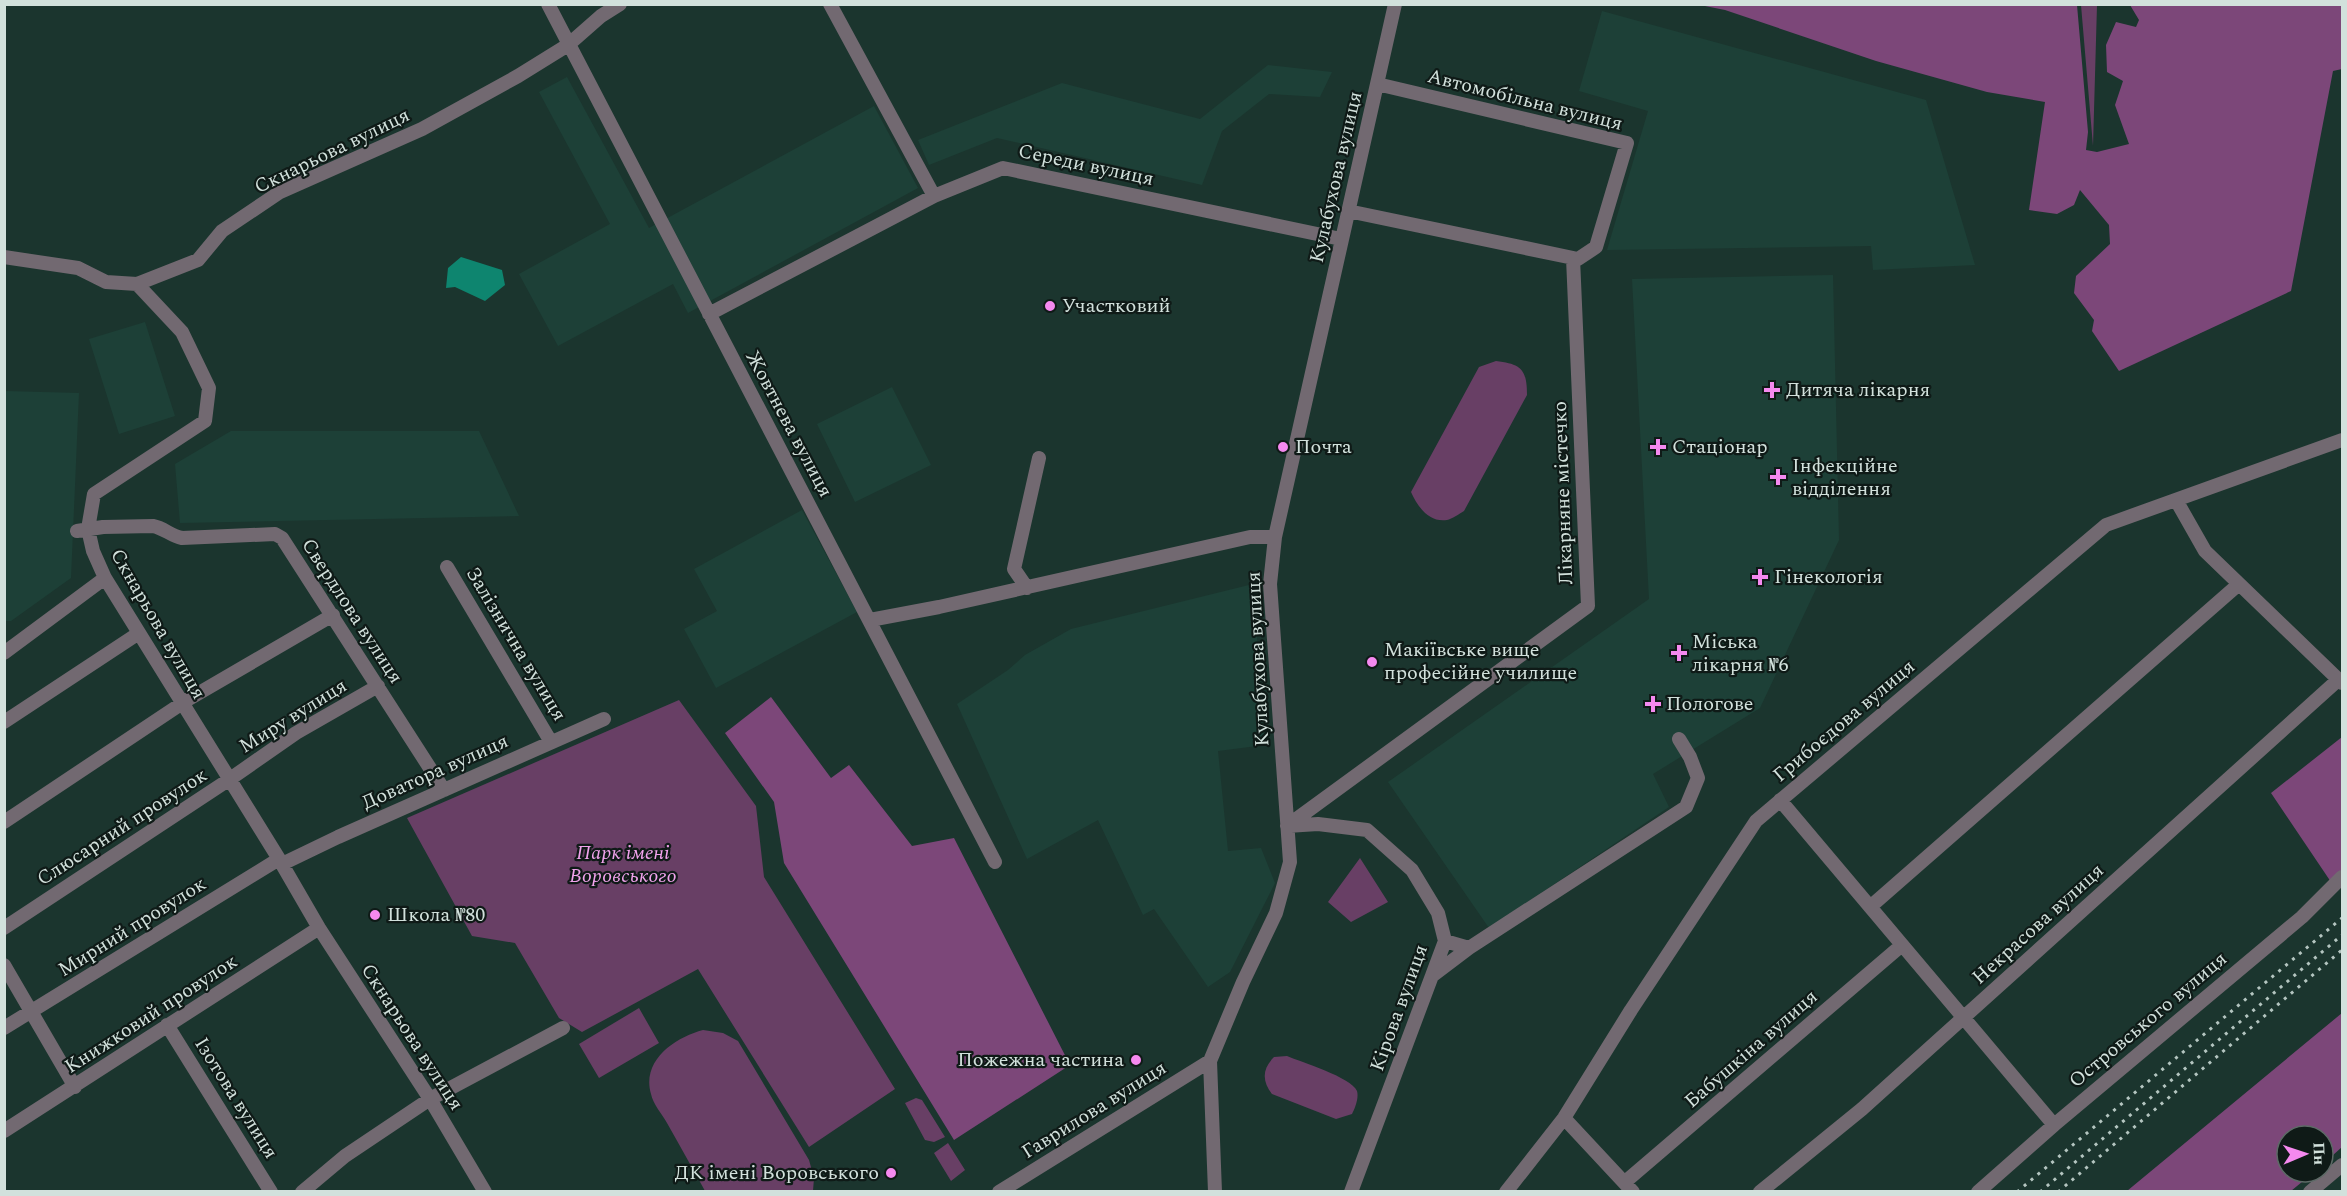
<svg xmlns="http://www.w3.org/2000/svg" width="2347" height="1196" viewBox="0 0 2347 1196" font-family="Spectral,serif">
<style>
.built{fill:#1d4037}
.green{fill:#683f65}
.forest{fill:#7c4779}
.water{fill:#0e856f}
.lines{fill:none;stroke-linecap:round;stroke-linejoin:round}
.minor{stroke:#726971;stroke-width:14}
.rail{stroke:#b4c5c0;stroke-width:3;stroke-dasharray:3 6;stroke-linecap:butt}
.poi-dot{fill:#f589ef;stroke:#0f1a17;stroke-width:2}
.labels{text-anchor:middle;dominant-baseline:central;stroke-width:4.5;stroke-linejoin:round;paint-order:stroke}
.street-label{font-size:20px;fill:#d2e1dc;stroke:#0f1a17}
.poi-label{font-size:20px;fill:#d2e1dc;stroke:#0f1a17;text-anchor:start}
.park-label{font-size:20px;font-style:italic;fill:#f1a3ec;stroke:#0f1a17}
</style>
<rect width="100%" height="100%" fill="#1b352e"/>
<!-- built -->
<path class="built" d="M 1602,11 L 1926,100 L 1975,265 L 1873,270 L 1871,246 L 1607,250 L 1648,111 L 1579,91 Z
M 1268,65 L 1332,72 L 1320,97 L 1269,94 L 1222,131 L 1202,185 L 997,138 L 929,165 L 918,140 L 1062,83 L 1200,119 Z
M 567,77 L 649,228 L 874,106 L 918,188 L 688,313 L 673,284 L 558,346 L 519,274 L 610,224 L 539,92 Z
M 1833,275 L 1839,540 L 1760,708 L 1653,774 L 1669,807 L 1489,928 L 1388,782 L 1649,599 L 1632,279 Z
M 145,322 L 175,416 L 119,434 L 89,339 Z
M 892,387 L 931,465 L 855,502 L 817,424 Z
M 5,391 L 79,393 L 71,578 L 11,621 L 5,621 Z
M 231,431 L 479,431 L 519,516 L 180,523 L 175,464 Z
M 802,510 L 857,612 L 716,688 L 684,629 L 717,611 L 694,569 Z
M 1253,584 L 1265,745 L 1218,751 L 1228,851 L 1261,848 L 1275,883 L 1230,972 L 1208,987 L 1154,909 L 1143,915 L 1098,820 L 1027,859 L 957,704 L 1008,670 L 1025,655 L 1071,629 Z"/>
<!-- green -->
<path class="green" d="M 2081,5 L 2097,5 L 2093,146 Z
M 1496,361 C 1521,364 1527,369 1527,395 L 1464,511 C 1459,514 1452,519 1447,520 C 1429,523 1417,506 1411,492 L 1479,367 Z
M 679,700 L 756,806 L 764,877 L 895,1089 L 809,1147 L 698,969 L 582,1032 L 559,1018 L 515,943 L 472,936 L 407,818 Z
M 1360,858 L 1388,902 L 1351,922 L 1328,902 Z
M 639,1008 L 659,1043 L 599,1078 L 579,1044 Z
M 703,1030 L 723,1033 L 738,1041 L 809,1160 L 814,1178 L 813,1191 L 705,1191 C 693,1169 680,1146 667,1123 C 662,1114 653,1104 651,1094 C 641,1060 676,1037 703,1030 Z
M 1287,1056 C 1301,1062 1351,1077 1357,1091 C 1359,1098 1355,1108 1352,1114 L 1336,1119 L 1272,1094 C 1262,1081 1262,1069 1274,1057 Z
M 916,1098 L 922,1100 L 945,1137 L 934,1142 L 925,1140 L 905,1103 Z
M 948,1143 L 965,1170 L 951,1181 L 934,1153 Z"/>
<!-- forest -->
<path class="forest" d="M 1700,5 L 2077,5 L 2088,132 L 2086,150 L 2097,152 L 2129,144 L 2115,105 L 2123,81 L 2107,72 L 2106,45 L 2116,22 L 2136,27 L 2139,20 L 2130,5 L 2342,5 L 2342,69 L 2333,71 L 2291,291 L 2119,371 L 2092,331 L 2094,320 L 2074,293 L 2076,276 L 2110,244 L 2109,225 L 2080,190 L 2074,205 L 2057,214 L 2029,210 L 2045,102 L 1987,92 L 1876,61 L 1725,10 Z
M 771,697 L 831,778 L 849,765 L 912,846 L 954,838 L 1070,1065 L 954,1140 L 784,863 L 774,802 L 725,733 Z
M 2342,737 L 2342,881 L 2335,888 L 2271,793 Z
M 2342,1013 L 2342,1147 L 2323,1164 L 2323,1136 L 2287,1136 L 2287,1172 L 2314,1172 L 2291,1191 L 2127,1191 Z"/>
<!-- water -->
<path class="water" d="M 461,257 L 502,270 L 505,285 L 485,301 L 455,287 L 446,288 L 448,268 Z"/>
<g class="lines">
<!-- minor -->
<path class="minor" d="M 548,4 L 995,862
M 830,4 L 934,196
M 1348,211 L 1578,259 L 1596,247 L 1627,143 L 1377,84
M 4,257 L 78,268 L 106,282 L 137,284
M 709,314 L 934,196 L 1003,168 L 1341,239
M 2176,500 L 2205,551 L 2342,683
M 77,531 L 103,527 L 153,526 C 164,528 171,536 182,538 L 275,534 L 282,538 L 444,790
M 447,567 L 551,742
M 1027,588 L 1014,569 L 1039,458
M 870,620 L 939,607 L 1250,537 L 1275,537
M 4,653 L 105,578
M 4,722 L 139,633
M 1780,800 L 2054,1125
M 4,822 L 187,700 L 333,615
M 1287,826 L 1588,606 L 1573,258
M 1287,826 L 1318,824 L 1367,830 L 1412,870 L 1438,913 L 1445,941 L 1351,1192
M 282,864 L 338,837 L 604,719
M 1870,907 L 2239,584
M 4,928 L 230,779 L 296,733 L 378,686
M 1445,941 L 1469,948 L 1686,807 L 1698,778 L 1690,757 L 1679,739
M 4,965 L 75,1087
M 1432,976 L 1469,948
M 167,1025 L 271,1192
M 4,1028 L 279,859
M 1564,1118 L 1633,1192
M 4,1131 L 319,928
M 1625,1182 L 1902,945
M 302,1192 L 345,1156 L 430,1099 L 563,1028
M 485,1192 L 430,1099 L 319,928 L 279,859 L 105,578 L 93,551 L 88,529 L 94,494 L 205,421 L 209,388 L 182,332 L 137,284 L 198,260 L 222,231 L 280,192 L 422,129 L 518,76 L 568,45 L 601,16 L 620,4
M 999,1192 L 1210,1061
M 1215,1192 L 1210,1061 L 1243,982 L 1276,913 L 1290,862 L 1270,584 L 1275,537 L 1395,4
M 1506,1192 L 1564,1118 L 1631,1010 L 1756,821 L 2106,525 L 2342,440
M 1760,1192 L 1862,1109 L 2338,680
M 1978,1192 L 2054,1125 L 2302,917 L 2342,877
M 2310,1192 L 2342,1165"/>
<!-- rail -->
<path class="rail" d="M 2017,1192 L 2342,918
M 2040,1192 L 2342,935
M 2058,1192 L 2342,950"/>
</g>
<!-- markers -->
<g class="poi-dot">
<circle cx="1050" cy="306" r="6"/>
<path d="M1769 381h6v6h6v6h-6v6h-6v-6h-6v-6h6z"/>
<circle cx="1283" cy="447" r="6"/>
<path d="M1655 438h6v6h6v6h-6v6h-6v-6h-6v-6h6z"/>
<path d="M1775 468h6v6h6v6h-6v6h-6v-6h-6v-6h6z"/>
<path d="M1757 568h6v6h6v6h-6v6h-6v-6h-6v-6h6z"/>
<path d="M1676 644h6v6h6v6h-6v6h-6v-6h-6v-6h6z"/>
<circle cx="1372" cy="662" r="6"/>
<path d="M1650 695h6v6h6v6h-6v6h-6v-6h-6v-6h6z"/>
<circle cx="375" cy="915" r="6"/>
<circle cx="1136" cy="1060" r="6"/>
<circle cx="891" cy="1173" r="6"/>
</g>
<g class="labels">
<!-- street labels -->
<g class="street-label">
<text transform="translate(1525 100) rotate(14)">Автомобільна вулиця</text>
<text transform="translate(332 151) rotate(-26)">Скнарьова вулиця</text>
<text transform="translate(1086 165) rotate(12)">Середи вулиця</text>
<text transform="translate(1336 177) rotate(-77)">Кулабухова вулиця</text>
<text transform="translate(789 424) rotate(62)">Жовтнева вулиця</text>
<text transform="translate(1563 493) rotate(-92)">Лікарняне містечко</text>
<text transform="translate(352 611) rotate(57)">Свердлова вулиця</text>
<text transform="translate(158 624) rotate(60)">Скнарьова вулиця</text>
<text transform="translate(516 644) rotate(59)">Залізнична вулиця</text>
<text transform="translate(1258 659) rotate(-93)">Кулабухова вулиця</text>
<text transform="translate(293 716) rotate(-32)">Миру вулиця</text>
<text transform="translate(1844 721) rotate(-40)">Грибоєдова вулиця</text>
<text transform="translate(435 772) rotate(-24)">Доватора вулиця</text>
<text transform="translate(122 827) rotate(-33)">Слюсарний провулок</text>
<text transform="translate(2038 924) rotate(-42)">Некрасова вулиця</text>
<text transform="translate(132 927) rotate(-32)">Мирний провулок</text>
<text transform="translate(1399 1008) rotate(-70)">Кірова вулиця</text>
<text transform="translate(151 1014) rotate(-33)">Книжковий провулок</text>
<text transform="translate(2148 1020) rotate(-40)">Островського вулиця</text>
<text transform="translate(412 1037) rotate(57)">Скнарьова вулиця</text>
<text transform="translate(1751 1049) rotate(-41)">Бабушкіна вулиця</text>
<text transform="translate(236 1098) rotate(58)">Ізотова вулиця</text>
<text transform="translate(1094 1110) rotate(-32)">Гаврилова вулиця</text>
</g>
<!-- poi labels -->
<g class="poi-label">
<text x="1062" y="306">Участковий</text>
<text x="1786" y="390">Дитяча лікарня</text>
<text x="1295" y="447">Почта</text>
<text x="1672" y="447">Стаціонар</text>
<text x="1792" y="466">Інфекційне<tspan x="1792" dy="23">відділення</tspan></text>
<text x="1774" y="577">Гінекологія</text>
<text x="1692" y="642">Міська<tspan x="1692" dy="23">лікарня №6</tspan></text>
<text x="1384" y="650">Макіївське вище<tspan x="1384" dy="23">професійне училище</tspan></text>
<text x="1666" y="704">Пологове</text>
<text x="387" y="915">Школа №80</text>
<text x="1124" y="1060" text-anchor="end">Пожежна частина</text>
<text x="879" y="1173" text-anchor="end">ДК імені Воровського</text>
</g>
<!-- park labels -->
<g class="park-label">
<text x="623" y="853">Парк імені<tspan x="623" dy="23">Воровського</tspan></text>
</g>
</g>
<!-- border -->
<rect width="2347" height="1196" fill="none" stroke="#d2e1dc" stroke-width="12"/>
<!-- north arrow -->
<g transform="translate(2305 1154) rotate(88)"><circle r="28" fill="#0f1a17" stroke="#5d6a66" stroke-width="1.5"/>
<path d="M0-4.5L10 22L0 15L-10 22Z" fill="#f589ef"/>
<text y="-9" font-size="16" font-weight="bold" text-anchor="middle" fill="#d2e1dc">Пн</text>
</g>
</svg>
